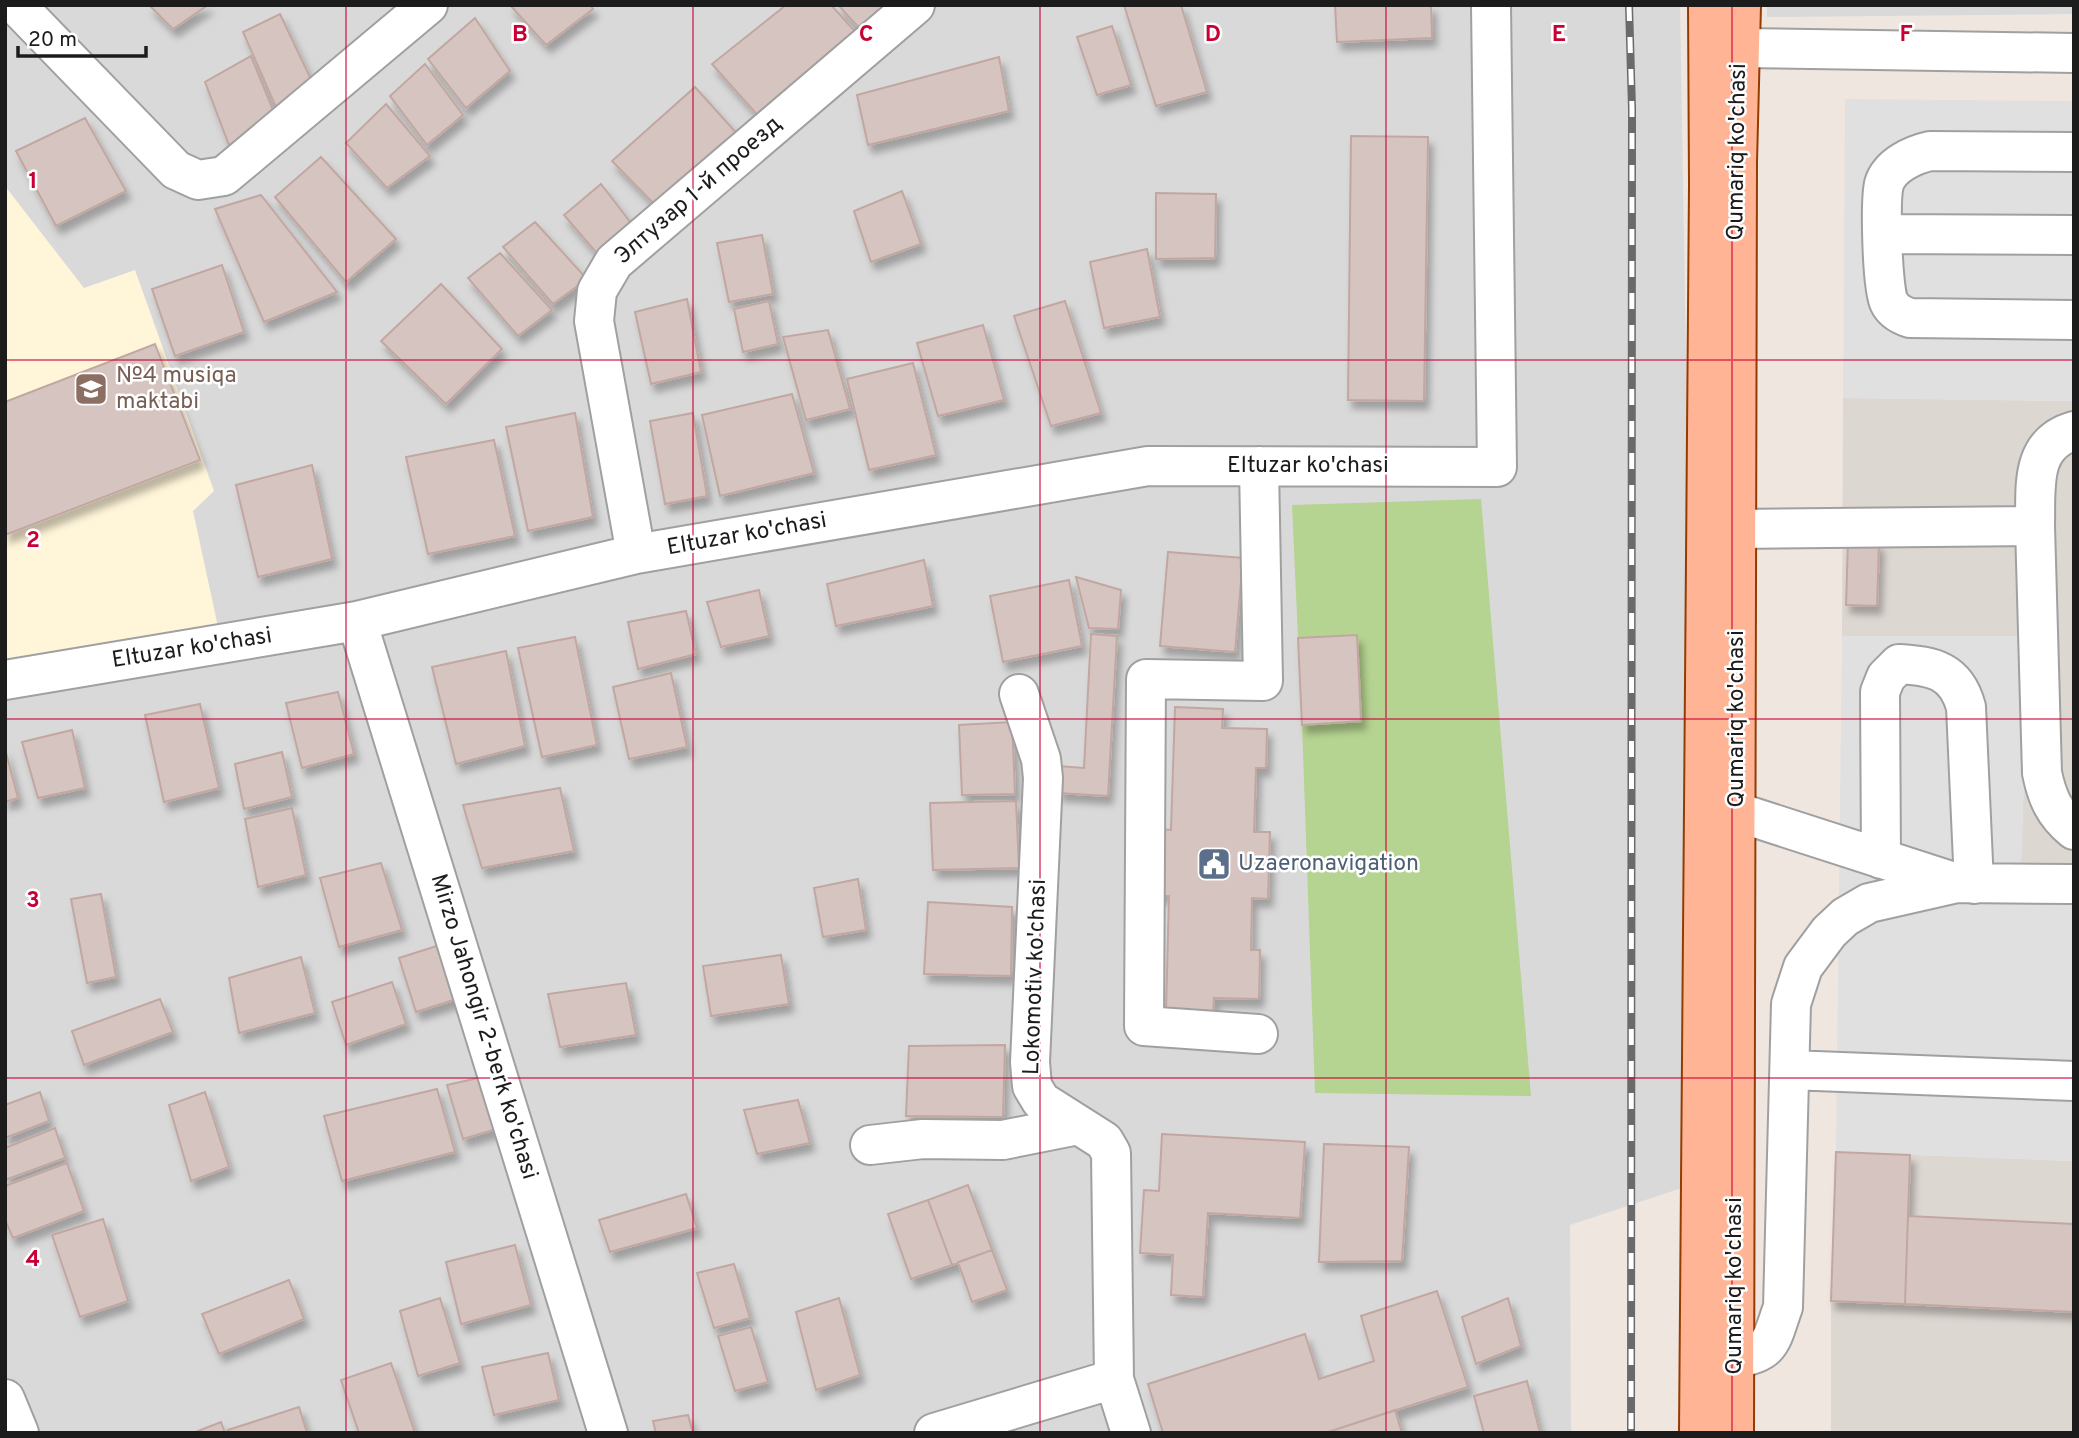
<svg xmlns="http://www.w3.org/2000/svg" width="2079" height="1438" viewBox="0 0 2079 1438" font-family="Overpass,sans-serif">
<style>
.residential{fill:#dad9d9}
.education{fill:#fff5d9}
.airport{fill:#ddd7d2}
.forest{fill:#b5d391}
.parking{fill:#e0e0e0}
.building{fill:#d6c4c0;stroke:#c2a7a1;stroke-width:2;filter:url(#shadow)}
.lines{fill:none;stroke-linecap:round;stroke-linejoin:round}
.minor-casing{stroke:#a0a0a0;stroke-width:42}
.major-casing{stroke:#943c00;stroke-width:42}
.minor{stroke:#fff;stroke-width:38}
.major{stroke:#ffb595;stroke-width:38}
.rail-casing{stroke:#6a6a6a;stroke-width:8}
.rail{stroke:#fff;stroke-width:5;stroke-dasharray:16;stroke-linecap:butt}
.grid{fill:none;stroke:#c80035;stroke-width:2;stroke-opacity:0.55}
.labels{text-anchor:middle;dominant-baseline:central;stroke-width:5;stroke-linejoin:round;paint-order:stroke}
.street-label{font-size:23px;fill:#1c1c1c;stroke:#fff}
.education-label{font-size:23px;fill:#785e54;stroke:#fff;text-anchor:start}
.service-label{font-size:23px;fill:#4e5e75;stroke:#fff;text-anchor:start}
.grid-label{font-size:23px;text-anchor:middle;font-weight:bold;fill:#c80035;stroke:#fff;stroke-width:5;stroke-linejoin:round;paint-order:stroke}
</style>
<defs>
<filter id="shadow"><feDropShadow dx="4.5" dy="8" stdDeviation="3.5" flood-color="#0004"/></filter>
</defs>
<rect width="100%" height="100%" fill="#efe6e0"/>
<!-- residential -->
<path class="residential" d="M 5,5 L 1680,5 L 1700,1182 L 1570,1225 L 1571,1433 L 5,1433 Z
M 1767,5 L 2074,5 L 2074,14 L 1767,17 Z"/>
<!-- education -->
<path class="education" d="M 5,186 L 84,288 L 135,270 L 214,491 L 193,511 L 223,650 L 5,685 Z"/>
<!-- airport -->
<path class="airport" d="M 1843,398 L 2074,401 L 2074,865 L 2021,864 L 2029,637 L 1842,636 Z
M 1836,1152 L 2074,1161 L 2074,1433 L 1831,1433 L 1831,1301 Z"/>
<!-- forest -->
<path class="forest" d="M 1481,499 L 1531,1096 L 1315,1093 L 1302,725 L 1361,720 L 1357,635 L 1298,638 L 1292,505 Z"/>
<!-- parking -->
<path class="parking" d="M 1845,99 L 2074,101 L 2074,401 L 1843,398 Z
M 1842,636 L 2029,636 L 2021,863 L 2074,865 L 2074,1161 L 1836,1152 Z"/>
<!-- building -->
<path class="building" d="M 149,5 L 208,5 L 173,29 Z
M 510,5 L 590,5 L 593,9 L 546,45 Z
M 786,5 L 831,5 L 862,39 L 760,118 L 712,64 Z
M 838,5 L 893,5 L 863,32 Z
M 1124,5 L 1181,5 L 1207,92 L 1156,106 Z
M 1335,5 L 1431,5 L 1432,38 L 1337,42 Z
M 280,14 L 316,90 L 279,114 L 243,32 Z
M 475,18 L 510,71 L 466,108 L 428,59 Z
M 1112,26 L 1131,85 L 1097,95 L 1077,37 Z
M 251,56 L 277,120 L 229,145 L 205,82 Z
M 999,57 L 1009,111 L 868,145 L 857,95 Z
M 425,64 L 463,115 L 427,145 L 390,96 Z
M 695,87 L 740,137 L 660,210 L 612,161 Z
M 386,104 L 430,156 L 387,188 L 346,143 Z
M 85,118 L 126,191 L 56,226 L 16,151 Z
M 1351,136 L 1428,137 L 1424,401 L 1348,400 Z
M 321,157 L 396,239 L 346,282 L 275,197 Z
M 601,184 L 634,227 L 601,258 L 564,215 Z
M 902,191 L 921,244 L 871,262 L 854,211 Z
M 1156,193 L 1216,194 L 1215,258 L 1156,259 Z
M 261,195 L 337,292 L 264,322 L 215,209 Z
M 535,222 L 587,279 L 553,304 L 503,247 Z
M 762,235 L 773,294 L 729,302 L 717,243 Z
M 1147,249 L 1160,317 L 1104,328 L 1090,262 Z
M 500,253 L 552,310 L 518,336 L 468,278 Z
M 222,265 L 244,332 L 175,356 L 152,289 Z
M 441,284 L 502,349 L 446,404 L 381,341 Z
M 687,299 L 701,372 L 651,384 L 635,312 Z
M 769,301 L 778,344 L 743,352 L 734,309 Z
M 1065,301 L 1101,413 L 1051,426 L 1014,316 Z
M 983,325 L 1004,400 L 938,416 L 917,343 Z
M 828,330 L 850,409 L 806,420 L 783,337 Z
M 155,344 L 200,460 L 5,535 L 5,402 Z
M 913,363 L 936,455 L 869,470 L 847,379 Z
M 792,394 L 814,473 L 720,496 L 702,415 Z
M 575,413 L 593,517 L 528,531 L 506,427 Z
M 693,413 L 707,496 L 665,504 L 650,421 Z
M 494,440 L 515,536 L 428,554 L 406,457 Z
M 312,465 L 332,559 L 258,577 L 236,485 Z
M 1848,541 L 1879,543 L 1877,606 L 1846,605 Z
M 1168,552 L 1243,558 L 1235,652 L 1160,646 Z
M 924,560 L 933,606 L 836,626 L 827,584 Z
M 1076,577 L 1121,590 L 1118,629 L 1089,628 Z
M 1069,580 L 1082,646 L 1003,662 L 990,596 Z
M 759,590 L 769,636 L 721,647 L 707,602 Z
M 686,611 L 696,654 L 638,669 L 628,622 Z
M 1091,634 L 1117,636 L 1108,796 L 1058,793 L 1059,766 L 1084,768 Z
M 1357,635 L 1361,721 L 1302,725 L 1298,638 Z
M 575,637 L 597,745 L 542,757 L 518,648 Z
M 506,651 L 525,746 L 456,764 L 432,667 Z
M 671,673 L 687,747 L 629,759 L 613,687 Z
M 338,692 L 354,754 L 302,768 L 286,703 Z
M 200,704 L 219,788 L 164,802 L 145,715 Z
M 1175,707 L 1223,709 L 1222,728 L 1267,729 L 1266,768 L 1256,768 L 1254,832 L 1270,832 L 1268,899 L 1252,898 L 1251,950 L 1260,950 L 1259,999 L 1214,998 L 1213,1013 L 1166,1011 L 1169,896 L 1157,896 L 1159,829 L 1171,830 Z
M 1012,722 L 1015,794 L 962,795 L 959,725 Z
M 72,730 L 85,788 L 38,798 L 22,742 Z
M 5,749 L 18,798 L 5,802 Z
M 282,752 L 292,797 L 244,809 L 235,764 Z
M 560,788 L 574,851 L 482,868 L 463,805 Z
M 1016,801 L 1019,868 L 933,870 L 930,803 Z
M 292,808 L 306,875 L 258,887 L 245,819 Z
M 381,863 L 402,930 L 339,947 L 320,878 Z
M 858,879 L 866,930 L 823,937 L 814,888 Z
M 101,894 L 116,977 L 87,983 L 71,899 Z
M 928,902 L 1012,907 L 1011,976 L 924,974 Z
M 443,944 L 460,998 L 416,1012 L 399,958 Z
M 781,955 L 789,1004 L 711,1016 L 703,966 Z
M 301,957 L 315,1013 L 239,1033 L 229,978 Z
M 392,982 L 406,1024 L 346,1045 L 332,1002 Z
M 626,983 L 636,1035 L 560,1047 L 548,994 Z
M 160,999 L 173,1032 L 84,1065 L 72,1031 Z
M 1005,1045 L 1003,1117 L 906,1116 L 909,1046 Z
M 487,1076 L 503,1127 L 463,1139 L 447,1085 Z
M 437,1089 L 455,1152 L 342,1181 L 324,1116 Z
M 40,1092 L 49,1121 L 5,1138 L 5,1105 Z
M 205,1092 L 229,1167 L 191,1181 L 169,1105 Z
M 798,1100 L 810,1143 L 757,1154 L 744,1110 Z
M 55,1128 L 65,1158 L 5,1180 L 5,1148 Z
M 1162,1134 L 1305,1142 L 1300,1218 L 1208,1213 L 1203,1297 L 1171,1295 L 1173,1255 L 1140,1253 L 1144,1190 L 1159,1191 Z
M 1324,1144 L 1409,1147 L 1402,1261 L 1319,1262 Z
M 1836,1152 L 1910,1155 L 1905,1304 L 1831,1301 Z
M 67,1163 L 84,1211 L 13,1238 L 5,1220 L 5,1186 Z
M 968,1185 L 992,1250 L 952,1265 L 928,1200 Z
M 686,1194 L 697,1228 L 610,1252 L 599,1220 Z
M 928,1200 L 952,1265 L 911,1279 L 888,1214 Z
M 1908,1216 L 2074,1224 L 2074,1312 L 1905,1304 Z
M 103,1219 L 128,1301 L 80,1317 L 52,1235 Z
M 515,1245 L 531,1305 L 461,1324 L 446,1262 Z
M 992,1250 L 1007,1290 L 972,1302 L 958,1262 Z
M 734,1264 L 750,1318 L 714,1328 L 697,1273 Z
M 289,1280 L 304,1319 L 219,1354 L 202,1314 Z
M 1437,1291 L 1468,1387 L 1325,1433 L 1163,1433 L 1148,1384 L 1305,1334 L 1319,1379 L 1374,1361 L 1361,1316 Z
M 440,1298 L 460,1363 L 418,1376 L 400,1311 Z
M 839,1298 L 860,1375 L 816,1390 L 796,1312 Z
M 1508,1298 L 1521,1346 L 1476,1364 L 1462,1317 Z
M 751,1327 L 768,1382 L 735,1391 L 718,1336 Z
M 548,1353 L 559,1400 L 494,1415 L 482,1367 Z
M 391,1363 L 415,1433 L 359,1433 L 341,1380 Z
M 1527,1381 L 1540,1433 L 1484,1433 L 1474,1396 Z
M 299,1407 L 307,1433 L 229,1433 L 228,1430 Z
M 1395,1410 L 1402,1433 L 1325,1433 Z
M 688,1415 L 693,1433 L 656,1433 L 653,1421 Z
M 221,1422 L 225,1433 L 193,1433 Z"/>
<g class="lines">
<defs>
<path id="minor" d="M 16,5 L 176,170 L 198,180 L 224,176 L 428,5
M 1740,48 L 2074,53
M 2074,152 L 1930,151 C 1913,155 1890,165 1884,184 C 1880,200 1882,289 1889,302 C 1893,311 1901,315 1910,318 L 2074,320
M 1883,234 L 2074,235
M 2035,526 L 2042,773 C 2047,797 2054,814 2074,830
M 1737,529 L 2035,526 C 2036,488 2029,444 2074,431
M 636,554 L 594,321 L 597,291 L 614,262 L 915,5
M 357,621 L 608,1433
M 5,680 L 357,621 L 636,554 L 1148,466 L 1497,467 L 1491,5
M 1019,694 L 1041,759 L 1043,778 L 1030,1062 L 1032,1086 L 1041,1101 L 1104,1141 L 1111,1153 L 1114,1379 L 1131,1433
M 1737,812 L 1957,883
M 1881,859 L 1880,692 L 1886,677 L 1899,664 C 1934,666 1956,671 1966,707 L 1974,884
M 1258,1034 L 1144,1026 L 1146,679 L 1263,681 L 1259,466
M 1790,1070 L 2074,1081
M 870,1145 L 923,1139 L 1003,1140 L 1078,1125
M 1734,1358 C 1773,1354 1771,1340 1783,1307 L 1791,1004 L 1803,967 L 1829,932 L 1845,917 L 1869,903 L 1957,883 L 2074,884
M 5,1399 L 19,1433
M 934,1433 L 1114,1379"/>
<path id="major" d="M 1699,1433 L 1709,185 L 1708,5
M 1734,1433 L 1737,162 L 1741,5"/>
</defs>
<!-- minor casing -->
<use href="#minor" class="minor-casing"/>
<!-- major casing -->
<use href="#major" class="major-casing"/>
<!-- minor -->
<use href="#minor" class="minor"/>
<!-- major -->
<use href="#major" class="major"/>
<defs>
<path id="rail" d="M 1629,5 L 1632,109 L 1631,1433"/>
</defs>
<!-- rail casing -->
<use href="#rail" class="rail-casing"/>
<!-- rail -->
<use href="#rail" class="rail"/>
</g>
<!-- grid -->
<path class="grid" d="M 346,5 L 346,1433M 693,5 L 693,1433M 1040,5 L 1040,1433M 1386,5 L 1386,1433M 1732,5 L 1732,1433M 5,360 L 2074,360M 5,719 L 2074,719M 5,1078 L 2074,1078"/>
<!-- icons -->
<defs>
<symbol id="school-square" viewBox="-11 -11 22 22"><rect x="-9" y="-9" width="18" height="18" rx="4" fill="#8d6e63" stroke="#fff"/><path d="M0-5L7-2L0 1L-7-2ZM-4 1L0 2.5L4 1V4Q0 6-4 4Z" fill="#fff"/></symbol>
<symbol id="civic-square" viewBox="-11 -11 22 22"><rect x="-9" y="-9" width="18" height="18" rx="4" fill="#5c6f8a" stroke="#fff"/><path d="M-.6-6.5H3V-4.5H.6V-3L4-1V1h2V6H-6V1h2V-1L-.6-3ZM-1.2 2.5V6h2.4V2.5Z" fill="#fff"/></symbol>
</defs>
<g fill-rule="evenodd">
<use href="#school-square" x="72" y="370" width="38" height="38"/>
<use href="#civic-square" x="1195" y="845" width="38" height="38"/>
</g>
<g class="labels">
<!-- street labels -->
<g class="street-label">
<text transform="translate(1738 152) rotate(-89)">Qumariq ko'chasi</text>
<text transform="translate(699 191) rotate(-41)">Элтузар 1-й проезд</text>
<text x="1308" y="466">Eltuzar ko'chasi</text>
<text transform="translate(747 535) rotate(-10)">Eltuzar ko'chasi</text>
<text transform="translate(192 649) rotate(-9)">Eltuzar ko'chasi</text>
<text transform="translate(1737 719) rotate(-90)">Qumariq ko'chasi</text>
<text transform="translate(1036 977) rotate(-88)">Lokomotiv ko'chasi</text>
<text transform="translate(483 1027) rotate(73)">Mirzo Jahongir 2-berk ko'chasi</text>
<text transform="translate(1735 1286) rotate(-90)">Qumariq ko'chasi</text>
</g>
<!-- education labels -->
<g class="education-label">
<text x="116" y="376">№4 musiqa<tspan x="116" dy="26">maktabi</tspan></text>
</g>
<!-- service labels -->
<g class="service-label">
<text x="1238" y="864">Uzaeronavigation</text>
</g>
</g>
<g class="grid-label">
<text x="520" y="41">B</text>
<text x="866" y="41">C</text>
<text x="1213" y="41">D</text>
<text x="1559" y="41">E</text>
<text x="1906" y="41">F</text>
<text x="33" y="188">1</text>
<text x="33" y="547">2</text>
<text x="33" y="907">3</text>
<text x="33" y="1266">4</text>
</g>
<!-- border -->
<rect width="2079" height="1438" fill="none" stroke="#1c1c1c" stroke-width="14"/>
<!-- scale -->
<path d="M18 46v10h128v-10" fill="none" stroke="#1c1c1c" stroke-width="3.5"/>
<text x="28" y="46" font-size="21" fill="#1c1c1c" stroke="#ffffff" stroke-width="5" paint-order="stroke">20 m</text>
</svg>
